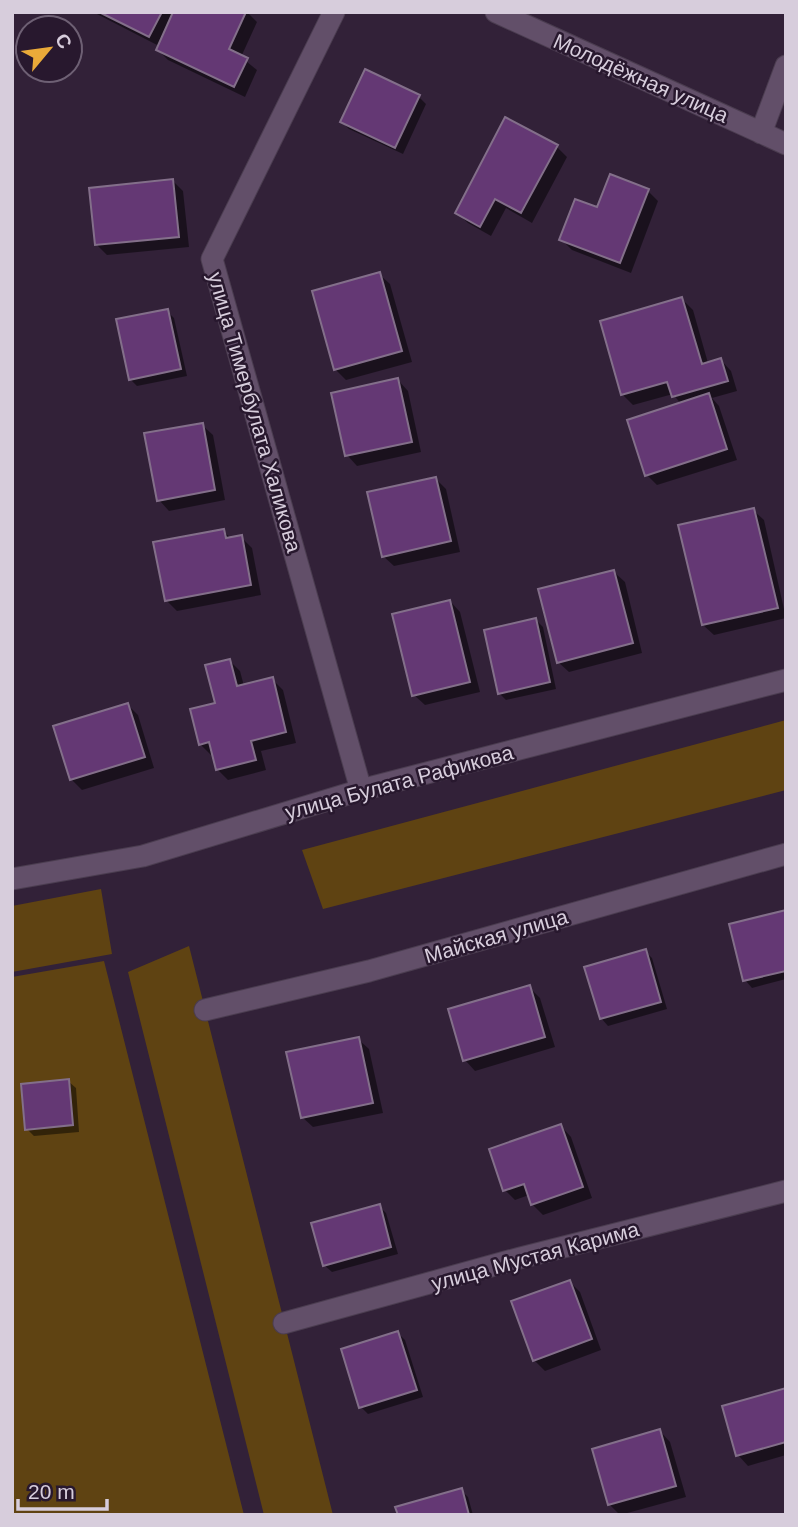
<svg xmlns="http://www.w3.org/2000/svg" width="798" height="1527" viewBox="0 0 798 1527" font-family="Arial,sans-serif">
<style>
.green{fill:#5f4312}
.shadow{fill:#0007}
.building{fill:#643874;stroke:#836f8a;stroke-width:2}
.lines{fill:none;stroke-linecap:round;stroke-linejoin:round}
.minor-casing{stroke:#4b3d50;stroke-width:23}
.minor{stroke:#624f69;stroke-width:21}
.labels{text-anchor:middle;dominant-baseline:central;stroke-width:5;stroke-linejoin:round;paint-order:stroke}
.street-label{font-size:21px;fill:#d7cddc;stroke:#28182e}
</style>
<rect width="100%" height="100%" fill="#322138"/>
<!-- green -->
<path class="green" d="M 786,720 L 786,790 L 323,909 L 302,850 Z
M 101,889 L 112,954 L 12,972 L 12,906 Z
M 189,946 L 333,1515 L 264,1515 L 128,972 Z
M 104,961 L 244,1515 L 12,1515 L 12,977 Z"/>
<!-- shadow -->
<path class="shadow" d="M 93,12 L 247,12 L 257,22 L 241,57 L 257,70 L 245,97 L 168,60 L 158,50 L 159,46 Z
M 365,72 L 419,97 L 426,104 L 403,154 L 349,129 L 342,122 Z
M 557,147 L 567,157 L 532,223 L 506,208 L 491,236 L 468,223 L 457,213 Z
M 173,181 L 183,191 L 189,247 L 107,255 L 97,245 Z
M 648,191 L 658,201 L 631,273 L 572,250 L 561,239 L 598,209 Z
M 379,274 L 390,284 L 412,362 L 346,380 L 335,369 Z
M 682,299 L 693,310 L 708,363 L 721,360 L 731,371 L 737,391 L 712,398 L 719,406 L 737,460 L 657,485 L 647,475 L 681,404 L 673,394 L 633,405 L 623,395 Z
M 167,311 L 174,318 L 187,376 L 137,386 L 130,379 Z
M 398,380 L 408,391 L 421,452 L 357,466 L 347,455 Z
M 202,425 L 213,435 L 225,500 L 169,511 L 159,500 Z
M 436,479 L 446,489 L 460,552 L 394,566 L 383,556 Z
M 753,510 L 764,520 L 786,618 L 714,635 L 703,625 Z
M 223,531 L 232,539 L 241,537 L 252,548 L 261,595 L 177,611 L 166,600 Z
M 614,572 L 625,582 L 642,653 L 569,672 L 558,662 Z
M 450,601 L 460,612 L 480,692 L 425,705 L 414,695 Z
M 536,620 L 543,627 L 556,689 L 506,700 L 499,693 Z
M 230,661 L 240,671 L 244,686 L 272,679 L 283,690 L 296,743 L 261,751 L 266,770 L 228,780 L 217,769 L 214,754 L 211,755 L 200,744 L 217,704 Z
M 128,705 L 138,715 L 154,768 L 82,790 L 72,780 L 56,727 Z
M 786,912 L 786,979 L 752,988 L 745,980 Z
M 645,951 L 652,958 L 667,1009 L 608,1026 L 601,1018 Z
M 529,987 L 540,998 L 555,1047 L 475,1071 L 465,1060 Z
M 358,1039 L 369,1049 L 383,1113 L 313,1127 L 302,1117 Z
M 68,1081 L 76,1088 L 79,1132 L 34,1136 L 27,1129 Z
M 561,1126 L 571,1137 L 592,1198 L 543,1215 L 532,1204 L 529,1195 L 515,1200 L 505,1190 Z
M 379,1206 L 386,1213 L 398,1254 L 332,1272 L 324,1265 Z
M 570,1282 L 580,1292 L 601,1350 L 545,1371 L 534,1360 Z
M 398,1333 L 405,1340 L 423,1397 L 368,1414 L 361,1407 Z
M 786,1390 L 786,1455 L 748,1466 L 738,1455 Z
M 660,1431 L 670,1442 L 686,1497 L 620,1515 L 609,1504 Z
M 461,1490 L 468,1497 L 473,1515 L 399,1515 Z"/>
<!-- building -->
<path class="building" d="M 99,12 L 162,12 L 149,37 Z
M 173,12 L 246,12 L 229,49 L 248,58 L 234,87 L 156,50 Z
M 365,69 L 420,95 L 395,148 L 340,122 Z
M 505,117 L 558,145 L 521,213 L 495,199 L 480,227 L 455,213 Z
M 610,174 L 649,189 L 620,263 L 559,240 L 575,199 L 597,207 Z
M 173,179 L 179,237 L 95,245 L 89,188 Z
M 380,272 L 402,351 L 334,370 L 312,291 Z
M 682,297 L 702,364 L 721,358 L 728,381 L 672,397 L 667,382 L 621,395 L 600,321 Z
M 168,309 L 181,369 L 129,380 L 116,319 Z
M 398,378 L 412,442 L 345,456 L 331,393 Z
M 709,393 L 727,449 L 645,476 L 627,420 Z
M 203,423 L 215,490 L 157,501 L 144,433 Z
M 436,477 L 451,541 L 382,557 L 367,492 Z
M 754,508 L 778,608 L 702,625 L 678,525 Z
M 224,529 L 226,538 L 242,535 L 251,585 L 165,601 L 153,542 Z
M 614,570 L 633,643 L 557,663 L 538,589 Z
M 450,600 L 470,682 L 412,696 L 392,614 Z
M 536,618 L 550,682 L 498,694 L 484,630 Z
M 230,659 L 237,686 L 273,677 L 286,732 L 251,741 L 256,760 L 216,770 L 209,742 L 199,745 L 190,709 L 215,703 L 205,665 Z
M 128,703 L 145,757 L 70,780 L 53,726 Z
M 786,910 L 786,971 L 743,981 L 729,924 Z
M 646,949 L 661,1002 L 600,1019 L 584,967 Z
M 530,985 L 545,1037 L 463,1061 L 448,1009 Z
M 359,1037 L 373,1103 L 301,1118 L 286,1052 Z
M 69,1079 L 73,1125 L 25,1130 L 21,1084 Z
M 561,1124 L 583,1187 L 531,1205 L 524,1184 L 503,1191 L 489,1149 Z
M 380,1204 L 391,1247 L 323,1266 L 311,1223 Z
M 570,1280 L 592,1339 L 533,1361 L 511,1301 Z
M 398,1331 L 417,1390 L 359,1408 L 341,1349 Z
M 786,1388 L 786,1442 L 736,1456 L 722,1406 Z
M 660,1429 L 676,1486 L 608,1505 L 592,1449 Z
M 462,1488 L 469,1515 L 398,1515 L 395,1507 Z"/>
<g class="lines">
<defs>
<path id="minor" d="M 334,12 L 212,259 L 361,790
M 496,12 L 786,144
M 761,133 L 786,66
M 12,879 L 143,856 L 361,790 L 786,680
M 205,1010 L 369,971 L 786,854
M 284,1323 L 520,1258 L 786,1191"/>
</defs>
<!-- minor casing -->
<use href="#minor" class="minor-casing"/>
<!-- minor -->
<use href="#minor" class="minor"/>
</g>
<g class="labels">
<!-- street labels -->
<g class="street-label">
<text transform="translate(641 78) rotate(24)">Молодёжная улица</text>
<text transform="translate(255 412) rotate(74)">улица Тимербулата Халикова</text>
<text transform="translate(399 782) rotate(-15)">улица Булата Рафикова</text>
<text transform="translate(496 936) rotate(-16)">Майская улица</text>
<text transform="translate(535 1256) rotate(-15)">улица Мустая Карима</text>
</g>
</g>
<!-- border -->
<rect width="798" height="1527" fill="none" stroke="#d7cddc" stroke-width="28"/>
<!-- north arrow -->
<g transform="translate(49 49) rotate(61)"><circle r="33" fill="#28182e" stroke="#6e6074" stroke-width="2"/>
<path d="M0-5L12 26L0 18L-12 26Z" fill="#eaaa39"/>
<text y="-10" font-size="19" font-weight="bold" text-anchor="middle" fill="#d7cddc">С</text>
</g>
<!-- scale -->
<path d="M18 1499v10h89v-10" fill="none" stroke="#d7cddc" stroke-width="3.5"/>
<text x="28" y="1499" font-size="21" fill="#d7cddc" stroke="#28182e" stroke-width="5" paint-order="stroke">20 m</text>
</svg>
